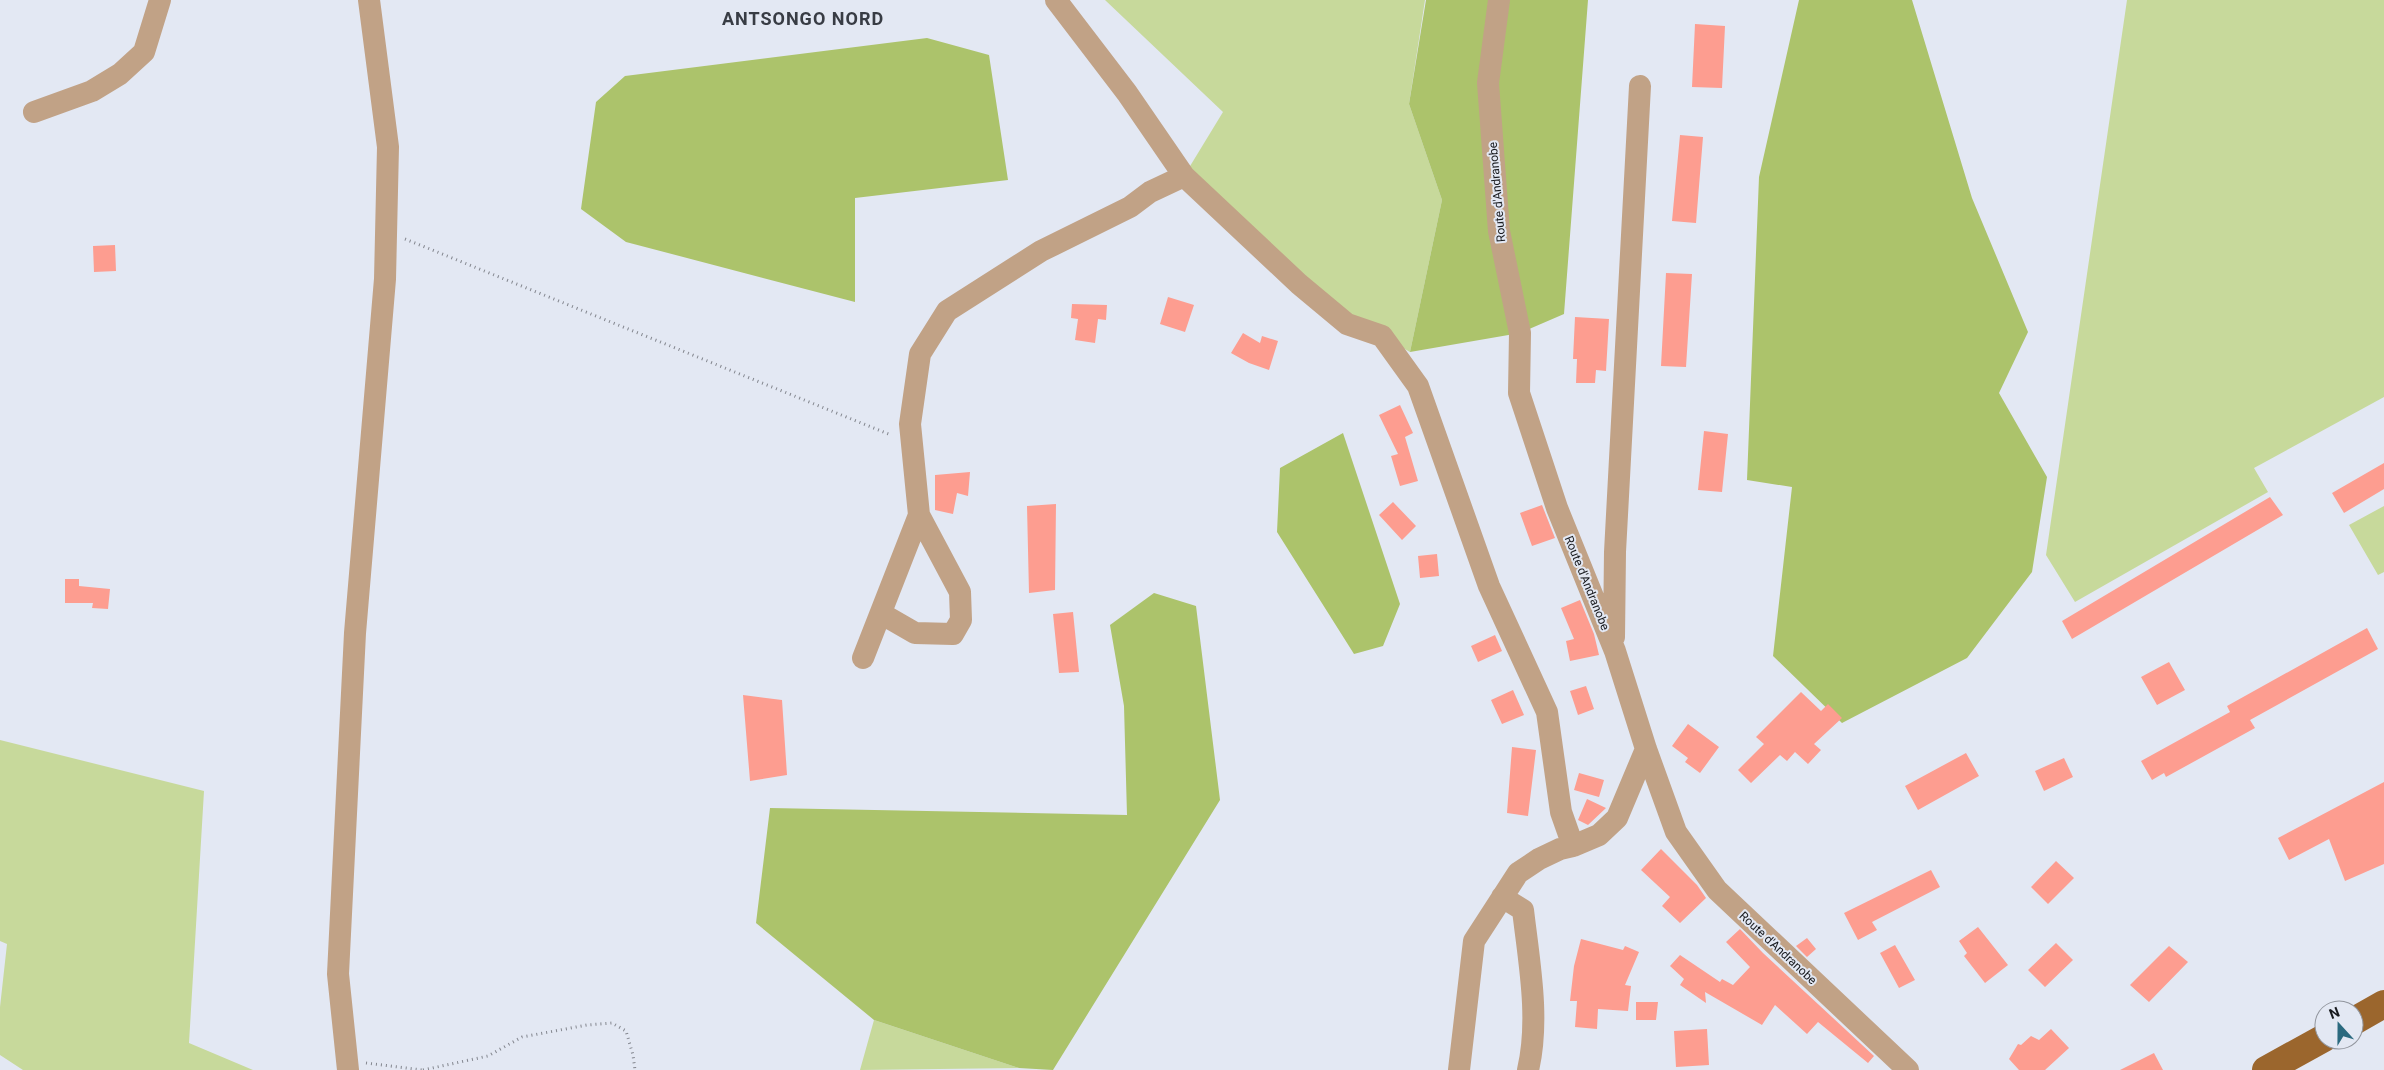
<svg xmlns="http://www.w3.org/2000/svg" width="2384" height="1070" viewBox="0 0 2384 1070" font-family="Roboto,sans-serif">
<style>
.green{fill:#c7d99b}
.forest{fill:#acc36b}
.building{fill:#fd9d90}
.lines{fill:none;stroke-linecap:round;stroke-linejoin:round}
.path{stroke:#83868e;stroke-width:3;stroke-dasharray:1 4;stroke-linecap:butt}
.minor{stroke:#c1a286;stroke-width:22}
.major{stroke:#9b662d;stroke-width:28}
.labels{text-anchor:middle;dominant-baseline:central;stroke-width:4;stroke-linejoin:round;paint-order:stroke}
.street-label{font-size:12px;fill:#181a1e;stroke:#e3e8f3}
.district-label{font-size:18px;font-weight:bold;letter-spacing:1px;fill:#383c44;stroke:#e3e8f3}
</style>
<rect width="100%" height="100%" fill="#e3e8f3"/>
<!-- green -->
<path class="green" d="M 1105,0 L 1425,0 L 1409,104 L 1442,200 L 1410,352 L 1382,336 L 1347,324 L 1184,176 L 1223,112 Z
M 2127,0 L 2384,0 L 2384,397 L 2254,468 L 2268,492 L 2075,602 L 2046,555 Z
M 2384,506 L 2384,572 L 2378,575 L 2349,525 Z
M 0,740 L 204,791 L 189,1043 L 253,1070 L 23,1070 L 0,1055 L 0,1007 L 7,944 L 0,941 Z
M 874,1020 L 1019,1068 L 860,1070 Z"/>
<!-- forest -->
<path class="forest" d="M 1426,0 L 1588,0 L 1564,314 L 1520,333 L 1410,352 L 1442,200 L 1409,104 Z
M 1799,0 L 1912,0 L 1972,198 L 2028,332 L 1999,393 L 2047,477 L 2032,572 L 1967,658 L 1842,723 L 1773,656 L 1792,487 L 1747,480 L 1759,177 Z
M 927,38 L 989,55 L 1008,180 L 855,198 L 855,302 L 626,242 L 581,209 L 596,102 L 625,76 Z
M 1343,433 L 1400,604 L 1383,646 L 1354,654 L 1277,532 L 1280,468 Z
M 1154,593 L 1196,606 L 1220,800 L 1053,1070 L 1019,1068 L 874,1020 L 756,923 L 770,808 L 1127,815 L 1124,706 L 1110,625 Z"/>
<!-- building -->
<path class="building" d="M 1695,24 L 1725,26 L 1722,88 L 1692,87 Z
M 1680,135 L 1703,137 L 1696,223 L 1672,221 Z
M 115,245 L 116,271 L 94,272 L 93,246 Z
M 1666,273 L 1692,274 L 1686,367 L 1661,366 Z
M 1168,297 L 1194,305 L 1185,332 L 1160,324 Z
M 1072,304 L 1107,305 L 1106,320 L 1098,319 L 1095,343 L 1075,340 L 1078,319 L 1071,318 Z
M 1575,317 L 1609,319 L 1606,371 L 1596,370 L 1595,383 L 1576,383 L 1577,359 L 1573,359 Z
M 1243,333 L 1260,343 L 1262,336 L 1278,341 L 1269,370 L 1249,363 L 1231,353 Z
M 1400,405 L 1413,433 L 1405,437 L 1418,481 L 1400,486 L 1391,456 L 1398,454 L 1379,415 Z
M 1704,431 L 1728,434 L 1722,492 L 1698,490 Z
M 2384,463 L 2384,489 L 2344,513 L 2332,493 Z
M 970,472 L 968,496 L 957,493 L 953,514 L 935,510 L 935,475 Z
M 2270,497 L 2283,515 L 2072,639 L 2062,621 Z
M 1393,502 L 1416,526 L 1402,540 L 1379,515 Z
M 1056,504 L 1055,590 L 1029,593 L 1027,506 Z
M 1542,505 L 1555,538 L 1532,546 L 1520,513 Z
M 1437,554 L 1439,576 L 1420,578 L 1418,556 Z
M 65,579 L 79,579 L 79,586 L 110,589 L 108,609 L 92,608 L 93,603 L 65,603 Z
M 1580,600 L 1594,634 L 1599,655 L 1570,661 L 1566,641 L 1574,639 L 1561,608 Z
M 1073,612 L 1079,672 L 1059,673 L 1053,614 Z
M 2367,628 L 2378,649 L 2250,720 L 2255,728 L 2166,777 L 2164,773 L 2152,780 L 2141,761 L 2230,712 L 2227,706 Z
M 1495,635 L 1502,651 L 1478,662 L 1471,646 Z
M 2169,662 L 2185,690 L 2157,705 L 2141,677 Z
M 1586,686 L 1594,709 L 1578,715 L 1570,691 Z
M 1513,690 L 1524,715 L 1502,724 L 1491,700 Z
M 1801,692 L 1821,711 L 1828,704 L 1842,718 L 1814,744 L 1821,750 L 1808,764 L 1795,752 L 1787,761 L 1780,755 L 1751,783 L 1738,770 L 1764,744 L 1756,737 Z
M 743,695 L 782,700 L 787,775 L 750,781 Z
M 1688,724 L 1719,747 L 1700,773 L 1685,762 L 1688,758 L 1672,746 Z
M 1512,747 L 1536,750 L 1528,816 L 1507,813 Z
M 1966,753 L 1979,776 L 1918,810 L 1905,786 Z
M 2064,758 L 2073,777 L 2044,791 L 2035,771 Z
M 1579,773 L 1604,780 L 1599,797 L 1574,790 Z
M 2384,782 L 2384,864 L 2345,881 L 2329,839 L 2289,860 L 2278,838 Z
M 1587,799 L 1606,808 L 1588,825 L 1578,820 Z
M 1661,849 L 1697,885 L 1706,898 L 1680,923 L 1662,906 L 1670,897 L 1641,870 Z
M 2056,861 L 2074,878 L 2048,904 L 2031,887 Z
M 1931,870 L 1940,887 L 1872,922 L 1877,930 L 1858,940 L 1844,913 Z
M 1978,927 L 2008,965 L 1985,983 L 1964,956 L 1967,953 L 1959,941 Z
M 1740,929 L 1763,953 L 1874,1056 L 1868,1063 L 1818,1022 L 1807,1034 L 1775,1005 L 1762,1025 L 1705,992 L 1706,1003 L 1680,985 L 1684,979 L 1670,966 L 1680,955 L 1720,982 L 1722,979 L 1733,985 L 1750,967 L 1726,942 Z
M 1807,938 L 1816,949 L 1807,957 L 1796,946 Z
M 1581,939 L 1623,950 L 1625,946 L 1639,952 L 1625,985 L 1631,986 L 1628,1011 L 1598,1009 L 1597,1029 L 1575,1027 L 1577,1001 L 1570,1001 L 1574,966 Z
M 2056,943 L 2073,960 L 2045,987 L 2028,970 Z
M 1895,945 L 1915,980 L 1899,988 L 1880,953 Z
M 2169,946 L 2188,962 L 2149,1002 L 2130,985 Z
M 1636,1002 L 1658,1002 L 1656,1020 L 1636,1020 Z
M 1707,1029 L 1709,1065 L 1676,1067 L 1674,1031 Z
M 2051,1029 L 2069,1048 L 2045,1070 L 2019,1070 L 2009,1059 L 2018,1044 L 2021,1045 L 2031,1036 L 2039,1040 Z
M 2154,1053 L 2163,1070 L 2120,1070 Z"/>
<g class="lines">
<!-- path -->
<path class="path" d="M 405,239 L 891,435
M 366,1063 L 422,1070
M 423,1070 L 488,1056 L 522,1037 L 587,1025 L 612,1023 L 626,1031 L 633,1055 L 635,1070"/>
<!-- minor -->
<path class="minor" d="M 1056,0 L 1127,93 L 1184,176 L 1299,284 L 1347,324 L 1382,336 L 1418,386 L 1489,586 L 1547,712 L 1561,812 L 1573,846 L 1599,835 L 1617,818 L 1646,749
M 1499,0 L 1488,83 L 1499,231 L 1520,333 L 1519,393 L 1557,508 L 1615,651 L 1646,749 L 1676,832 L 1717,890 L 1908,1070
M 34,112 L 92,91 L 120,74 L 144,52 L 160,0
M 882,614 L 915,633 L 953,634 L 961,620 L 960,592 L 919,515 L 910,424 L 920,354 L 947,311 L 1041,251 L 1130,207 L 1150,192 L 1184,176
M 1614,637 L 1615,552 L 1640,86
M 863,658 L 919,515
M 1502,897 L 1523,910 C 1529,962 1540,1019 1528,1070
M 348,1070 L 338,974 L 355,633 L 385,279 L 388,147 L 369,0
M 1459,1070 L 1474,941 L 1518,873 L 1539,859 L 1560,849 L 1573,846"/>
<!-- major -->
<path class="major" d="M 2354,1021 L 2384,1004
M 2266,1070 L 2324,1038"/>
</g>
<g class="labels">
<!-- street labels -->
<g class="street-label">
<text transform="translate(1497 192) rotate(-95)">Route d'Andranobe</text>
<text transform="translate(1587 583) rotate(68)">Route d'Andranobe</text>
<text transform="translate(1778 948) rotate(43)">Route d'Andranobe</text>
</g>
<!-- district labels -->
<g class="district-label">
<text x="803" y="18">ANTSONGO NORD</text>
</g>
</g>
<!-- north arrow -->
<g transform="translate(2339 1025) rotate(339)"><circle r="24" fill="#e3e8f3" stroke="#92969e"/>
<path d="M0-4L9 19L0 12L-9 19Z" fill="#2b6a7f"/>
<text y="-8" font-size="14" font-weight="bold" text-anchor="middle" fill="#181a1e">N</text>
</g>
</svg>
